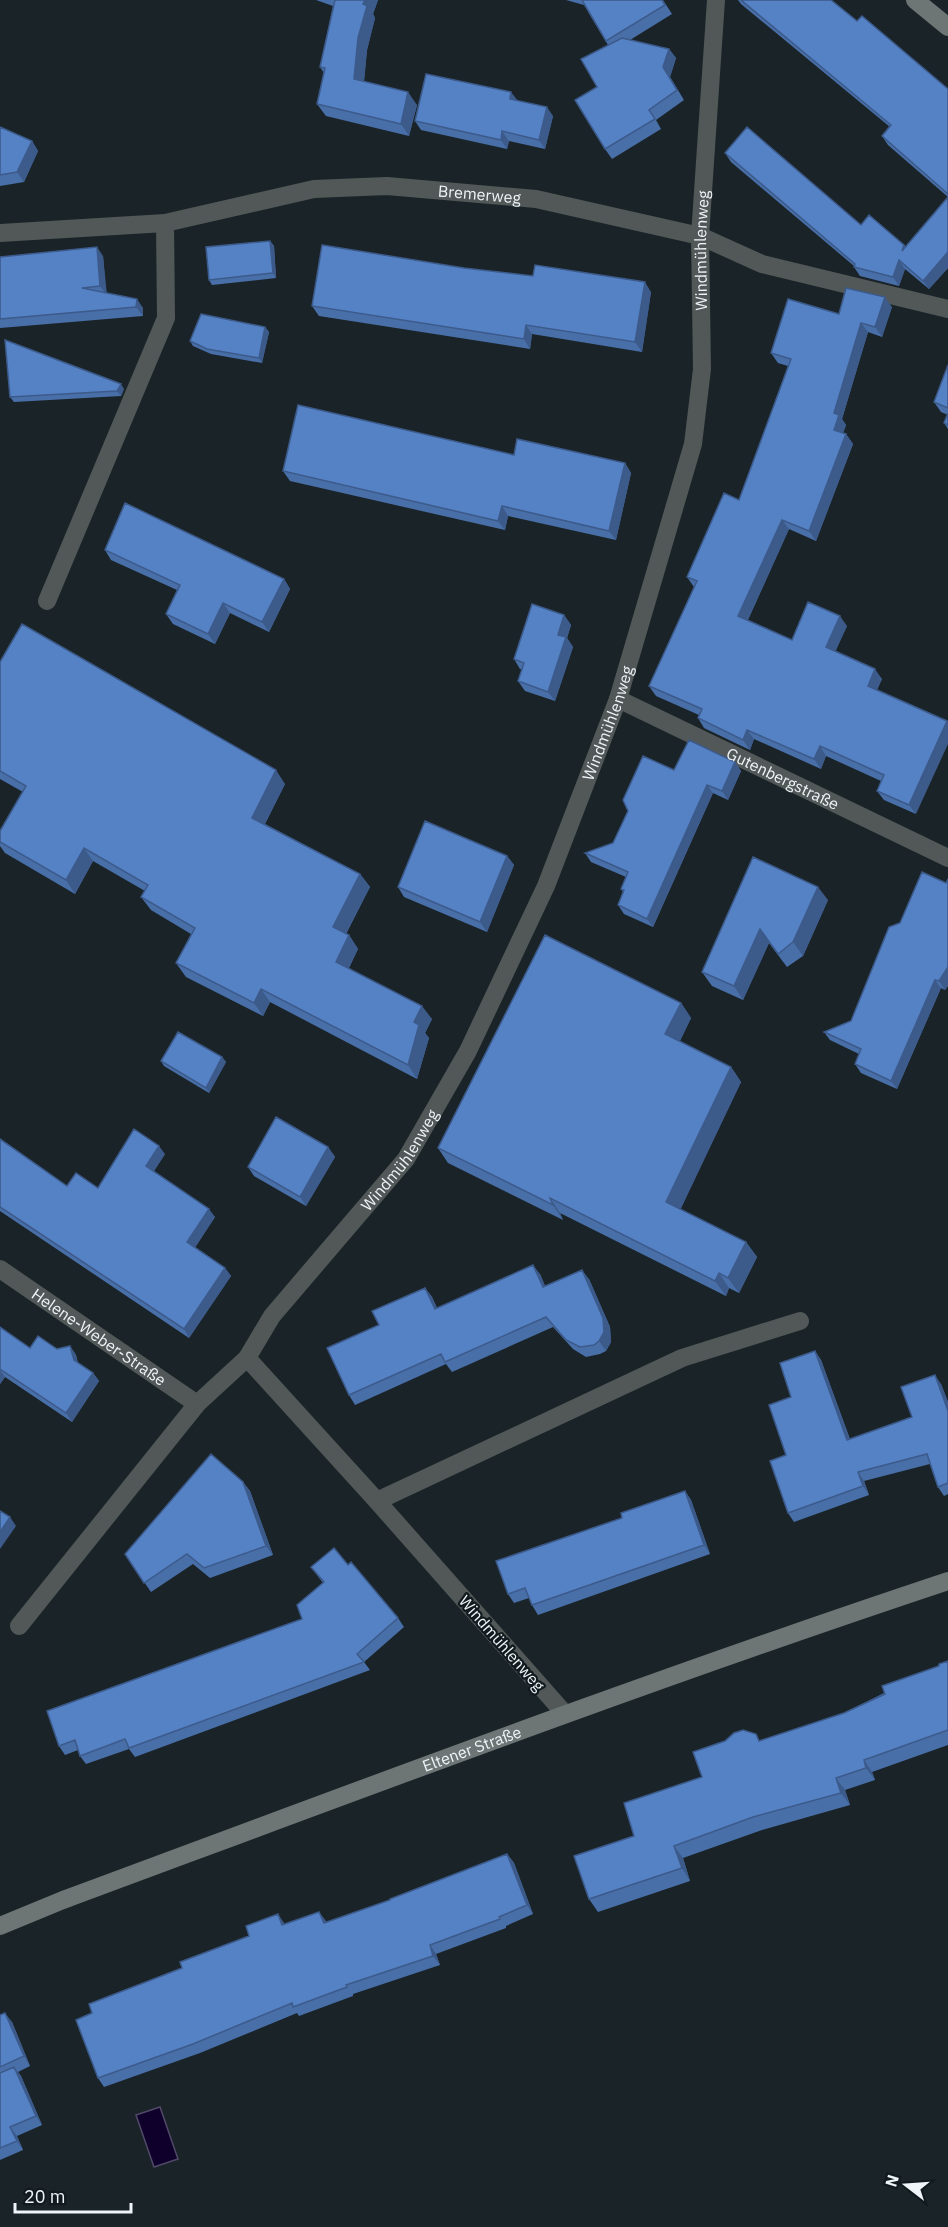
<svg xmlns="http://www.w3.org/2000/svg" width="948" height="2227" viewBox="0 0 948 2227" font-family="'IBM Plex Sans',sans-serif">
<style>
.water{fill:#0e002a;stroke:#514968;stroke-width:1.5}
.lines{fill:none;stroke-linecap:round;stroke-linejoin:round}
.lane{stroke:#525857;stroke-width:18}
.street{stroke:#525857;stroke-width:18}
.secondary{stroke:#6d7675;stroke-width:18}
.wall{fill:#496fa9}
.shaded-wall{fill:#3c5a8a}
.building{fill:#5581c5;stroke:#3c5a8a;stroke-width:1.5}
.labels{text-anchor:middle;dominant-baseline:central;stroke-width:4.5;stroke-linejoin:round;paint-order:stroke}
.street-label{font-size:16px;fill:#eef4f7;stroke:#111a1e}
</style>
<rect width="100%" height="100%" fill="#1a2428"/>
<!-- water -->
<path class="water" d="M 160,2107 L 178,2159 L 154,2167 L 136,2115 Z"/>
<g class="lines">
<!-- lane -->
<path class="lane" d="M 47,601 L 166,318 L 165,223
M 377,1501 L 682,1358 L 800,1321"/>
<!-- street -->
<g class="street">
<path id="s1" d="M 0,233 L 165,223 L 314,189 L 387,186 L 536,199 L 700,236 L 762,264 L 948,309"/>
<path id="s2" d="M 618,699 L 948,858"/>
<path id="s3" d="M 0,1269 L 197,1404"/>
<path d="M 19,1626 L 197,1404 L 247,1358"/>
<path id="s4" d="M 565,1714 L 377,1501 L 247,1358 L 272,1316 L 406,1159 L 468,1051 L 546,886 L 618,699 L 693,444 L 702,369 L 700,236 L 716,0"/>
</g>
<!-- secondary -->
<g class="secondary">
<path d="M 915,0 L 948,27"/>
<path id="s5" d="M 0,1926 L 63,1900 C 357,1791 650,1680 948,1581"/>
</g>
</g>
<!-- wall -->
<path class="wall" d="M 316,0 L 378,0 L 373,14 L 375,18 L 367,50 L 364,81 L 417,105 L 409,136 L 326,116 L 317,104 L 324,73 L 320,67 L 333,6 Z
M 566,0 L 663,0 L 672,14 L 630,40 L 669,49 L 676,58 L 670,77 L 684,100 L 656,120 L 661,129 L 612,159 L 605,149 L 597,87 L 608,45 L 584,5 Z
M 738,0 L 831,0 L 857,21 L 948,89 L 948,268 L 929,289 L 905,269 L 899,286 L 860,276 L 854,267 L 854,266 L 731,162 L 725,153 L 861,225 L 904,245 L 906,247 L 948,197 L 888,145 L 882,136 L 890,127 L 741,4 Z
M 517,101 L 553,116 L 545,149 L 509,141 L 507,149 L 421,130 L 415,121 Z
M 0,127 L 32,141 L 38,151 L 24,182 L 0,186 Z
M 270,241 L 274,246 L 276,278 L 212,285 L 209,280 Z
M 103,256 L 106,293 L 143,308 L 143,316 L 0,328 L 0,257 Z
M 464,268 L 651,292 L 642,352 L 532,334 L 530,349 L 319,316 L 312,306 Z
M 892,307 L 882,337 L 868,332 L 842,419 L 846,425 L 843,433 L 846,434 L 853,444 L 816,541 L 789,529 L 748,620 L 792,640 L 847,626 L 835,651 L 882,679 L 877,690 L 916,814 L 884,800 L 877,791 L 881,781 L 826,756 L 821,769 L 754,739 L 750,750 L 704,728 L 698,718 L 699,715 L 656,696 L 649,686 L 694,587 L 687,577 L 739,500 L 788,366 L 778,363 L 771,353 L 839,314 Z
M 265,327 L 269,332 L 262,363 L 211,354 L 193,346 L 190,341 Z
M 948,365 L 948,429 L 944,423 L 948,415 L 941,412 L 934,402 Z
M 124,389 L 121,396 L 14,402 L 10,397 Z
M 514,455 L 625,463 L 631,473 L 616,540 L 508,516 L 505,530 L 290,481 L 283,471 Z
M 105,550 L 284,579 L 290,589 L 269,632 L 230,613 L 215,644 L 173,624 L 166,614 L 177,590 L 111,560 Z
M 564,615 L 571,625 L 567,638 L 573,647 L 555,701 L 525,691 L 518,681 L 522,669 L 520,669 L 514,659 Z
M 0,662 L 285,784 L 265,824 L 360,874 L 370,887 L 346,934 L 349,935 L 358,949 L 349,968 L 432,1019 L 425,1033 L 429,1038 L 417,1079 L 270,1002 L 263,1016 L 186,977 L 176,963 L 191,934 L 151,910 L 141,897 L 145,891 L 93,861 L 75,894 L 5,853 L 0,846 L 0,831 L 23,792 L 0,779 Z
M 735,762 L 741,771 L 728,800 L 713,793 L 653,927 L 624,914 L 618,905 L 623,892 L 621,889 L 626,877 L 591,862 L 585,853 L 613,843 L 628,811 L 674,770 Z
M 507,856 L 514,865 L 487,932 L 404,897 L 398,887 Z
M 948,879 L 948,986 L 945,990 L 941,988 L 897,1089 L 861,1073 L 855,1064 L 859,1054 L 830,1040 L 824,1032 L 851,1021 L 900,923 L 946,883 Z
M 828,900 L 803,956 L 787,967 L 769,943 L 743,1000 L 712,986 L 702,972 Z
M 681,1003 L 691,1018 L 680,1041 L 731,1067 L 741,1082 L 680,1209 L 746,1242 L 757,1257 L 739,1293 L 729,1288 L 726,1296 L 560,1213 L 563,1220 L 448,1163 L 438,1148 Z
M 222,1057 L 226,1062 L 209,1093 L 164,1066 L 161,1061 Z
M 0,1139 L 67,1186 L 98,1188 L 165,1154 L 154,1171 L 215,1217 L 195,1247 L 225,1268 L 231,1276 L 189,1338 L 0,1211 Z
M 328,1147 L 335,1157 L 306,1206 L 254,1176 L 248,1167 Z
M 540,1274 L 545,1286 L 589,1279 L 610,1327 L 611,1342 L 606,1351 L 600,1354 L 586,1357 L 573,1349 L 553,1327 L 452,1372 L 446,1364 L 355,1405 L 349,1395 L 425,1288 L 432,1297 L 437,1308 Z
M 0,1327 L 30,1348 L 57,1349 L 70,1346 L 76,1355 L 78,1363 L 93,1373 L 99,1381 L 72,1422 L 5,1377 L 0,1384 Z
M 815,1351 L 821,1360 L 850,1439 L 912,1417 L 941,1384 L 948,1402 L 948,1494 L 944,1496 L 938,1487 L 930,1464 L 864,1481 L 869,1495 L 794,1522 L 788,1513 L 786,1455 L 791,1397 Z
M 243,1482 L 250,1491 L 273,1555 L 210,1578 L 193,1564 L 151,1592 L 125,1554 Z
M 685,1491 L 691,1500 L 710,1554 L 538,1615 L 532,1605 L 529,1598 L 514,1603 L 508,1594 L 622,1518 Z
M 348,1565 L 398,1618 L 404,1627 L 364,1662 L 370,1670 L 135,1757 L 129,1749 L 86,1764 L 80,1756 L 78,1750 L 65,1755 L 59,1746 L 302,1619 L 323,1583 L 311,1567 Z
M 948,1661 L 948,1745 L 872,1772 L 875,1780 L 845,1790 L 850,1805 L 762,1830 L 683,1858 L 690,1881 L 598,1912 L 589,1899 L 634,1836 L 702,1777 L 725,1741 L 761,1740 L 844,1713 Z
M 507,1854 L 514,1863 L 533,1914 L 506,1926 L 506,1928 L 436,1954 L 440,1965 L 353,1994 L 353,1996 L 299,2016 L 297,2013 L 200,2053 L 104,2087 L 98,2078 L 92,2013 L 182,1968 L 285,1924 L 326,1921 L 326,1922 L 390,1900 Z
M 0,2015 L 12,2022 L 30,2066 L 18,2072 L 21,2076 L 42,2125 L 17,2136 L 23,2150 L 0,2160 Z"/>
<!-- shaded-wall -->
<path class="shaded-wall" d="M 365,0 L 378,0 L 373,14 L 375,18 L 367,50 L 363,92 L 354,79 L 358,38 L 363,4 Z
M 669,49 L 676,58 L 670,77 L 684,100 L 663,67 Z
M 408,92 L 417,105 L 409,136 L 401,124 Z
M 511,92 L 518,101 L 510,99 Z
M 547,107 L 553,116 L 545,149 L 539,140 Z
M 502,131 L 509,141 L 507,149 L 501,140 Z
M 32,141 L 38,151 L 24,182 L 17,172 Z
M 270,241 L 274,246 L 276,278 L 273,273 Z
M 97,247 L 103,256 L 107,295 L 100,286 Z
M 948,252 L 948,268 L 929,289 L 923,281 Z
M 899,260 L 905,269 L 899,286 L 893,277 Z
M 645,282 L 651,292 L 642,352 L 635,342 Z
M 885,297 L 892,307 L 882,337 L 875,327 Z
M 137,299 L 143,308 L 143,316 L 136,307 Z
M 861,323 L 868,332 L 842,419 L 846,425 L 841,439 L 834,430 L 834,413 Z
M 526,325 L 532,334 L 530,349 L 524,339 Z
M 265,327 L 269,332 L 262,363 L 259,358 Z
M 121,384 L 124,389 L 121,396 L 117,391 Z
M 846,434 L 853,444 L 816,541 L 809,531 Z
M 625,463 L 631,473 L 616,540 L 609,531 Z
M 502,506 L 508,516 L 505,530 L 498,521 Z
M 782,520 L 789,529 L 745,626 L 738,616 Z
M 284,579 L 290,589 L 269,632 L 262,622 Z
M 223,603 L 230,613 L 215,644 L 208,634 Z
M 564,615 L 571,625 L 567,638 L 573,647 L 555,701 L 548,692 L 558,635 Z
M 840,616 L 847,626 L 833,657 L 826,647 Z
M 875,669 L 882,679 L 874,695 L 868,686 Z
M 947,721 L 948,722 L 948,744 L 916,814 L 909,805 Z
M 747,730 L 754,739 L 750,750 L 743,740 Z
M 820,746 L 826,756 L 821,769 L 814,759 Z
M 735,762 L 741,771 L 728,800 L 722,791 Z
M 276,770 L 285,784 L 261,831 L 252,818 Z
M 707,785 L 713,793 L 653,927 L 647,919 Z
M 84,848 L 93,861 L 75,894 L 66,880 Z
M 507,856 L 514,865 L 487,932 L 480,922 Z
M 360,874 L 370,887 L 342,940 L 333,927 Z
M 818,887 L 828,900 L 803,956 L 793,942 Z
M 760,929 L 769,943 L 743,1000 L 734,986 Z
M 349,935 L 358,949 L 345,975 L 336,962 Z
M 948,967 L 948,986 L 945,990 L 939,981 Z
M 935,980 L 941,988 L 897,1089 L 891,1081 Z
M 261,989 L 270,1002 L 263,1016 L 254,1003 Z
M 681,1003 L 691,1018 L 676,1049 L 665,1034 Z
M 422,1006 L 432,1019 L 425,1033 L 429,1038 L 417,1079 L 408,1065 L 414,1022 Z
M 222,1057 L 226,1062 L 209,1093 L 206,1088 Z
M 731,1067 L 741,1082 L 677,1217 L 666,1202 Z
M 159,1146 L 165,1154 L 152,1174 L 146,1166 Z
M 328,1147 L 335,1157 L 306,1206 L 300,1197 Z
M 550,1198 L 560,1213 L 563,1220 L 553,1205 Z
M 209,1209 L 215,1217 L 193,1251 L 187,1242 Z
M 746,1242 L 757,1257 L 739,1293 L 728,1278 Z
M 533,1265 L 540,1274 L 550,1297 L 543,1287 Z
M 225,1268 L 231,1276 L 189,1338 L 184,1329 Z
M 582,1270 L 589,1279 L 610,1327 L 611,1342 L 606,1351 L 599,1341 Z
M 719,1273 L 729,1288 L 726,1296 L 715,1281 Z
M 425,1288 L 432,1297 L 442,1319 L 435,1309 Z
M 70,1346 L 76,1355 L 79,1368 L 74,1360 Z
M 815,1351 L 821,1360 L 853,1449 L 847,1440 Z
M 0,1370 L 5,1377 L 0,1384 Z
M 93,1373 L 99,1381 L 72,1422 L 66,1413 Z
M 935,1375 L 941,1384 L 948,1402 L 948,1411 Z
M 858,1472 L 864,1481 L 869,1495 L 863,1486 Z
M 243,1482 L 250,1491 L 273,1555 L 266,1546 Z
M 685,1491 L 691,1500 L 710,1554 L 704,1545 Z
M 10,1517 L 16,1526 L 0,1549 L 0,1532 Z
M 864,1760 L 872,1772 L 875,1780 L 866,1768 Z
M 836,1778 L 845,1790 L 850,1805 L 841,1793 Z
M 674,1846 L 683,1858 L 690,1881 L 682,1868 Z
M 507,1854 L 514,1863 L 533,1914 L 527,1905 Z
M 319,1912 L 326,1921 L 330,1932 L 324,1923 Z
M 278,1914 L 284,1923 L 288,1934 L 282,1925 Z
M 430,1945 L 436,1954 L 440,1965 L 433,1956 Z
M 5,2013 L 12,2022 L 30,2066 L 24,2056 Z
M 14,2067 L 21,2076 L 42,2125 L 36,2116 Z
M 10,2127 L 17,2136 L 23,2150 L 17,2141 Z"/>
<!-- building -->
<path class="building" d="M 335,0 L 365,0 L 363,4 L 367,6 L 358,38 L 354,79 L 408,92 L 401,124 L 317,104 L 325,68 L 320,67 Z
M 582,0 L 662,0 L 665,5 L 606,41 Z
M 741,0 L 831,0 L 857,21 L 862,16 L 948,89 L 948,194 L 882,136 L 891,125 Z
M 622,38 L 669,49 L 663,67 L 677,90 L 649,110 L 655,119 L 605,149 L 575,100 L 597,87 L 581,59 Z
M 426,74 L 511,92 L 510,99 L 547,107 L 539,140 L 502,131 L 501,140 L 415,121 Z
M 0,127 L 32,141 L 17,172 L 0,175 Z
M 747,127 L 861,225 L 869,215 L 904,245 L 902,251 L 948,197 L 948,252 L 923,281 L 899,260 L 893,277 L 854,267 L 855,264 L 725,153 Z
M 270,241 L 273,273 L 209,280 L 206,247 Z
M 322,245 L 464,268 L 533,276 L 535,265 L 645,282 L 635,342 L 526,325 L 524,339 L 312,306 Z
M 97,247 L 100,286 L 82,288 L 137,299 L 136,307 L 0,319 L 0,257 Z
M 846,288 L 885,297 L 875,327 L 861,323 L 834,413 L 839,415 L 834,430 L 846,434 L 809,531 L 782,520 L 738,616 L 792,640 L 808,602 L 840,616 L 826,647 L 875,669 L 868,686 L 947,721 L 909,805 L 877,791 L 884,775 L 820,746 L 814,759 L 747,730 L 743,740 L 698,718 L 702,709 L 649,686 L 697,581 L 687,577 L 724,493 L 739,500 L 791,359 L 771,353 L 788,299 L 839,314 Z
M 201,314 L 265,327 L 259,358 L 207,349 L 190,341 Z
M 5,340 L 121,384 L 117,391 L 10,397 Z
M 948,365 L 948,408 L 934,402 Z
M 298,405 L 514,455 L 517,439 L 625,463 L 609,531 L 502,506 L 498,521 L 283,471 Z
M 948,413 L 948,425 L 944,423 Z
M 125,503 L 284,579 L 262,622 L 223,603 L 208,634 L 166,614 L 180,585 L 105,550 Z
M 532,604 L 564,615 L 558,635 L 566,637 L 548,692 L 518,681 L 524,663 L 514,659 Z
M 22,624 L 276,770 L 252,818 L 360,874 L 333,927 L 349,935 L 336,962 L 422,1006 L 414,1022 L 419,1025 L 408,1065 L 261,989 L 254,1003 L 176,963 L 195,928 L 141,897 L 148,885 L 84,848 L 66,880 L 0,842 L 0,831 L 26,786 L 0,771 L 0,662 Z
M 689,740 L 735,762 L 722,791 L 707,785 L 647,919 L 618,905 L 624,890 L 621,889 L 628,872 L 585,853 L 613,843 L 628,811 L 623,800 L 643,756 L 674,770 Z
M 425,821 L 507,856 L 480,922 L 398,887 Z
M 753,857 L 818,887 L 793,942 L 778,954 L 760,929 L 734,986 L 702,972 Z
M 922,872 L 946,883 L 948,879 L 948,967 L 939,981 L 935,980 L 891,1081 L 855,1064 L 861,1049 L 824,1032 L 851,1021 L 889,927 L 900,923 Z
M 545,935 L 681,1003 L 665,1034 L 731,1067 L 666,1202 L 746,1242 L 728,1278 L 719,1273 L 715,1281 L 550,1198 L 553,1205 L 438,1148 Z
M 178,1032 L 222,1057 L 206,1088 L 161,1061 Z
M 276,1117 L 328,1147 L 300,1197 L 248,1167 Z
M 134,1129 L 159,1146 L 146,1166 L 209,1209 L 187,1242 L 225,1268 L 184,1329 L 0,1207 L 0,1139 L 67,1186 L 76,1173 L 98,1188 Z
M 533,1265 L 543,1287 L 582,1270 L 603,1318 L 604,1332 L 599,1341 L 594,1345 L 580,1347 L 566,1340 L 546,1317 L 445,1362 L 441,1354 L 349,1395 L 327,1348 L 379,1325 L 372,1311 L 425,1288 L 435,1309 Z
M 0,1327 L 30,1348 L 38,1336 L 57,1349 L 70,1346 L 74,1360 L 93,1373 L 66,1413 L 0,1369 Z
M 815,1351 L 847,1440 L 912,1417 L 901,1387 L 935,1375 L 948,1411 L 948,1483 L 938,1487 L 927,1454 L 858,1472 L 863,1486 L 788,1513 L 770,1461 L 786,1455 L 769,1405 L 791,1397 L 780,1363 Z
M 211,1454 L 243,1482 L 266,1546 L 204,1568 L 187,1554 L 144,1583 L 125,1554 Z
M 685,1491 L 704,1545 L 532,1605 L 525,1588 L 508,1594 L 496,1561 L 622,1518 L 621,1513 Z
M 0,1511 L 10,1517 L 0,1532 Z
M 334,1548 L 348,1565 L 351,1562 L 398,1618 L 357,1654 L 364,1662 L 129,1748 L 125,1739 L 80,1756 L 75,1740 L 59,1746 L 47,1711 L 302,1619 L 297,1605 L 324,1582 L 311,1567 Z
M 948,1661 L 948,1730 L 864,1760 L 866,1768 L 836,1778 L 841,1793 L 753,1817 L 674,1846 L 682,1868 L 589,1899 L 574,1856 L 634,1836 L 624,1803 L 702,1777 L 693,1752 L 725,1741 L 734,1733 L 743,1730 L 756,1734 L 759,1741 L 844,1713 L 885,1694 L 882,1686 L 939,1666 L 939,1664 Z
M 507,1854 L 527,1905 L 499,1917 L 500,1919 L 430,1945 L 433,1956 L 346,1985 L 347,1987 L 293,2007 L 292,2003 L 193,2044 L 98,2078 L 76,2020 L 92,2013 L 89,2004 L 182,1968 L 180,1962 L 249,1936 L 246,1926 L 278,1914 L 282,1925 L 319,1912 L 324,1923 L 390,1900 L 390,1899 Z
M 5,2013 L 24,2056 L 0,2067 L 0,2015 Z
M 14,2067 L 36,2116 L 10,2127 L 17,2141 L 0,2148 L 0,2073 Z"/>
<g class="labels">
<!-- street labels -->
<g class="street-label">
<text stroke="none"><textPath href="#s1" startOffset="484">Bremerweg</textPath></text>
<text stroke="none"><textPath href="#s4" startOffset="1700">Windmühlenweg</textPath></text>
<text stroke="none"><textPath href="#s4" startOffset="1214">Windmühlenweg</textPath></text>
<text stroke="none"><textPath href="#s2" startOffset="183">Gutenbergstraße</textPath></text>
<text stroke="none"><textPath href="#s4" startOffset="728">Windmühlenweg</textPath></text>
<text stroke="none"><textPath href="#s3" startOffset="120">Helene-Weber-Straße</textPath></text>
<text transform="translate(502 1643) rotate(49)">Windmühlenweg</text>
<text stroke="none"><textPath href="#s5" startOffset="504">Eltener Straße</textPath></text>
</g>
</g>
<!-- north arrow -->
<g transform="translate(906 2185) rotate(287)" stroke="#111a1e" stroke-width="4.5" paint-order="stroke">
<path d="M0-4.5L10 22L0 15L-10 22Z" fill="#eef4f7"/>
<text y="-9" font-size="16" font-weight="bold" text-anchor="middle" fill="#eef4f7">N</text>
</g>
<!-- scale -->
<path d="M15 2203v9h116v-9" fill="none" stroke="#eef4f7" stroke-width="3"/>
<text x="24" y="2203" font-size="18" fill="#eef4f7" stroke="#111a1e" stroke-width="4.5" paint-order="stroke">20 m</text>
</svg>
